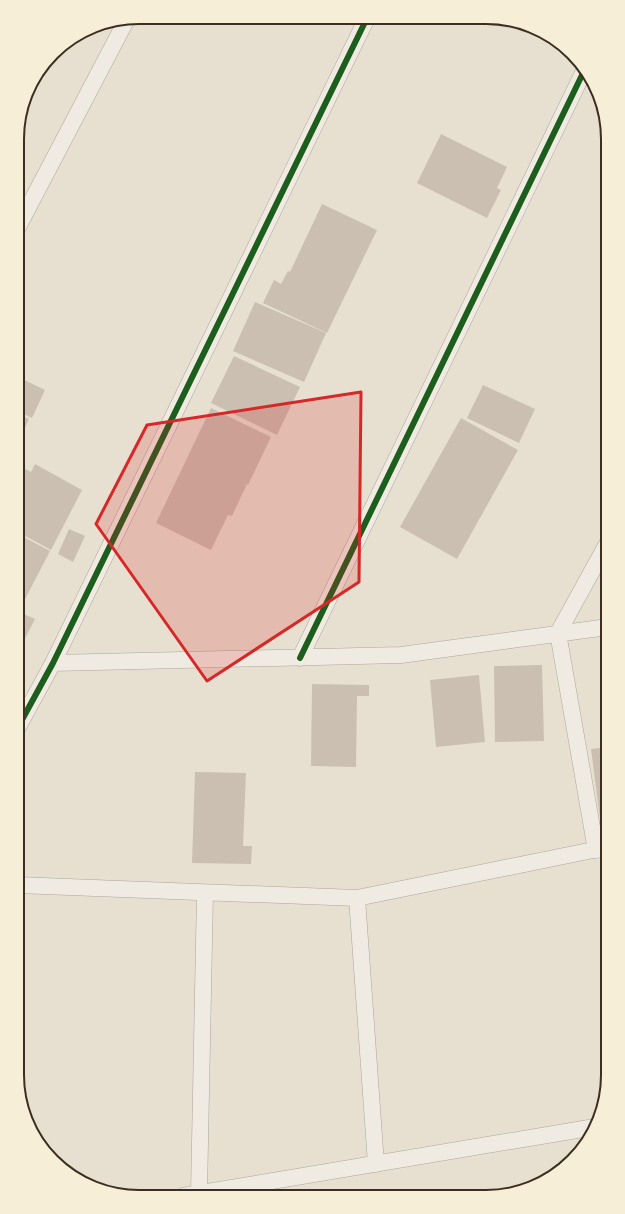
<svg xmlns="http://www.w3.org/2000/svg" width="625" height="1214" viewBox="0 0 625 1214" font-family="'Zilla Slab',serif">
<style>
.building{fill:#cbbfb2}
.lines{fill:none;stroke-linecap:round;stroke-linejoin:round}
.street-casing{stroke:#ada599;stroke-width:17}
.street{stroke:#efebe3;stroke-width:16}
.cycleway-casing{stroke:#f7eed8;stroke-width:8}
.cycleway{stroke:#1b5e20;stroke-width:6}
.marked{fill:#d62828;fill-opacity:0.2;stroke:#d62828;stroke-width:3;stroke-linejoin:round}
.rim{fill:none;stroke:#3d2e20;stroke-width:2}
</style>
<rect width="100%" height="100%" fill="#e7e0d1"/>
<!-- building -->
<path class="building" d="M 441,134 L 507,167 L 497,188 L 501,190 L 487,218 L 417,183 Z
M 322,204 L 377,230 L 327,333 L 263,303 L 274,280 L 281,284 L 288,271 L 290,272 Z
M 255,302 L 326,333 L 304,382 L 233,351 Z
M 234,356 L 300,387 L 277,435 L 211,403 Z
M 18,377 L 45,390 L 32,418 L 18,411 Z
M 483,385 L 535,409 L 519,443 L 467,418 Z
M 211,408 L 271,437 L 248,485 L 247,484 L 232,516 L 228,515 L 211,550 L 156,523 Z
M 18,414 L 29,419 L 18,443 Z
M 461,418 L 518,450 L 457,559 L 400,527 Z
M 35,464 L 82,490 L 51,550 L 18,532 L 18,471 L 20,466 L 31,472 Z
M 69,529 L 85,536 L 73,562 L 58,554 Z
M 18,534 L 50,551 L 21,607 L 18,605 Z
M 17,611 L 35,619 L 17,654 Z
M 542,665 L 544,741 L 495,742 L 494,666 Z
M 479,675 L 485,742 L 436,747 L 430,680 Z
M 312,684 L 369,685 L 369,696 L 357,696 L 356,767 L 311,766 Z
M 608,747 L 608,825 L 601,826 L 591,749 Z
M 195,772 L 246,773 L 243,846 L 252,846 L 251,864 L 192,863 Z"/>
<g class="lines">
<defs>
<path id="street" d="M 18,227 L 127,19
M 300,658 L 583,73
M 53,663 L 401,655 L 608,627
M 17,729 L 53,663 L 367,18
M 596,850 L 558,633 L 608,542
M 17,885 L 357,898 L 608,847
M 357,898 L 376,1164
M 199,1193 L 205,893
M 183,1196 L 595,1127"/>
</defs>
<!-- street casing -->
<use href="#street" class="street-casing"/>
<!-- street -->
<use href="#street" class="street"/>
<defs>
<path id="cycleway" d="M 300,658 L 583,73
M 17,729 L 53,663 L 367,18"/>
</defs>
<!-- cycleway casing -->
<use href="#cycleway" class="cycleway-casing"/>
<!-- cycleway -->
<use href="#cycleway" class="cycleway"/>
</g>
<!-- marked area -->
<path class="marked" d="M 361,392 L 359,582 L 207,681 L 96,524 L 147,425 Z"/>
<!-- crop -->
<path d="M0 0H625V1214H0ZM139 24H486A115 115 0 0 1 601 139V1075A115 115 0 0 1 486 1190H139A115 115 0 0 1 24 1075V139A115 115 0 0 1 139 24Z" fill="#f7eed8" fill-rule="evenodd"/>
<path class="rim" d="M139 24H486A115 115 0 0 1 601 139V1075A115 115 0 0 1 486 1190H139A115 115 0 0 1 24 1075V139A115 115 0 0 1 139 24Z"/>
</svg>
